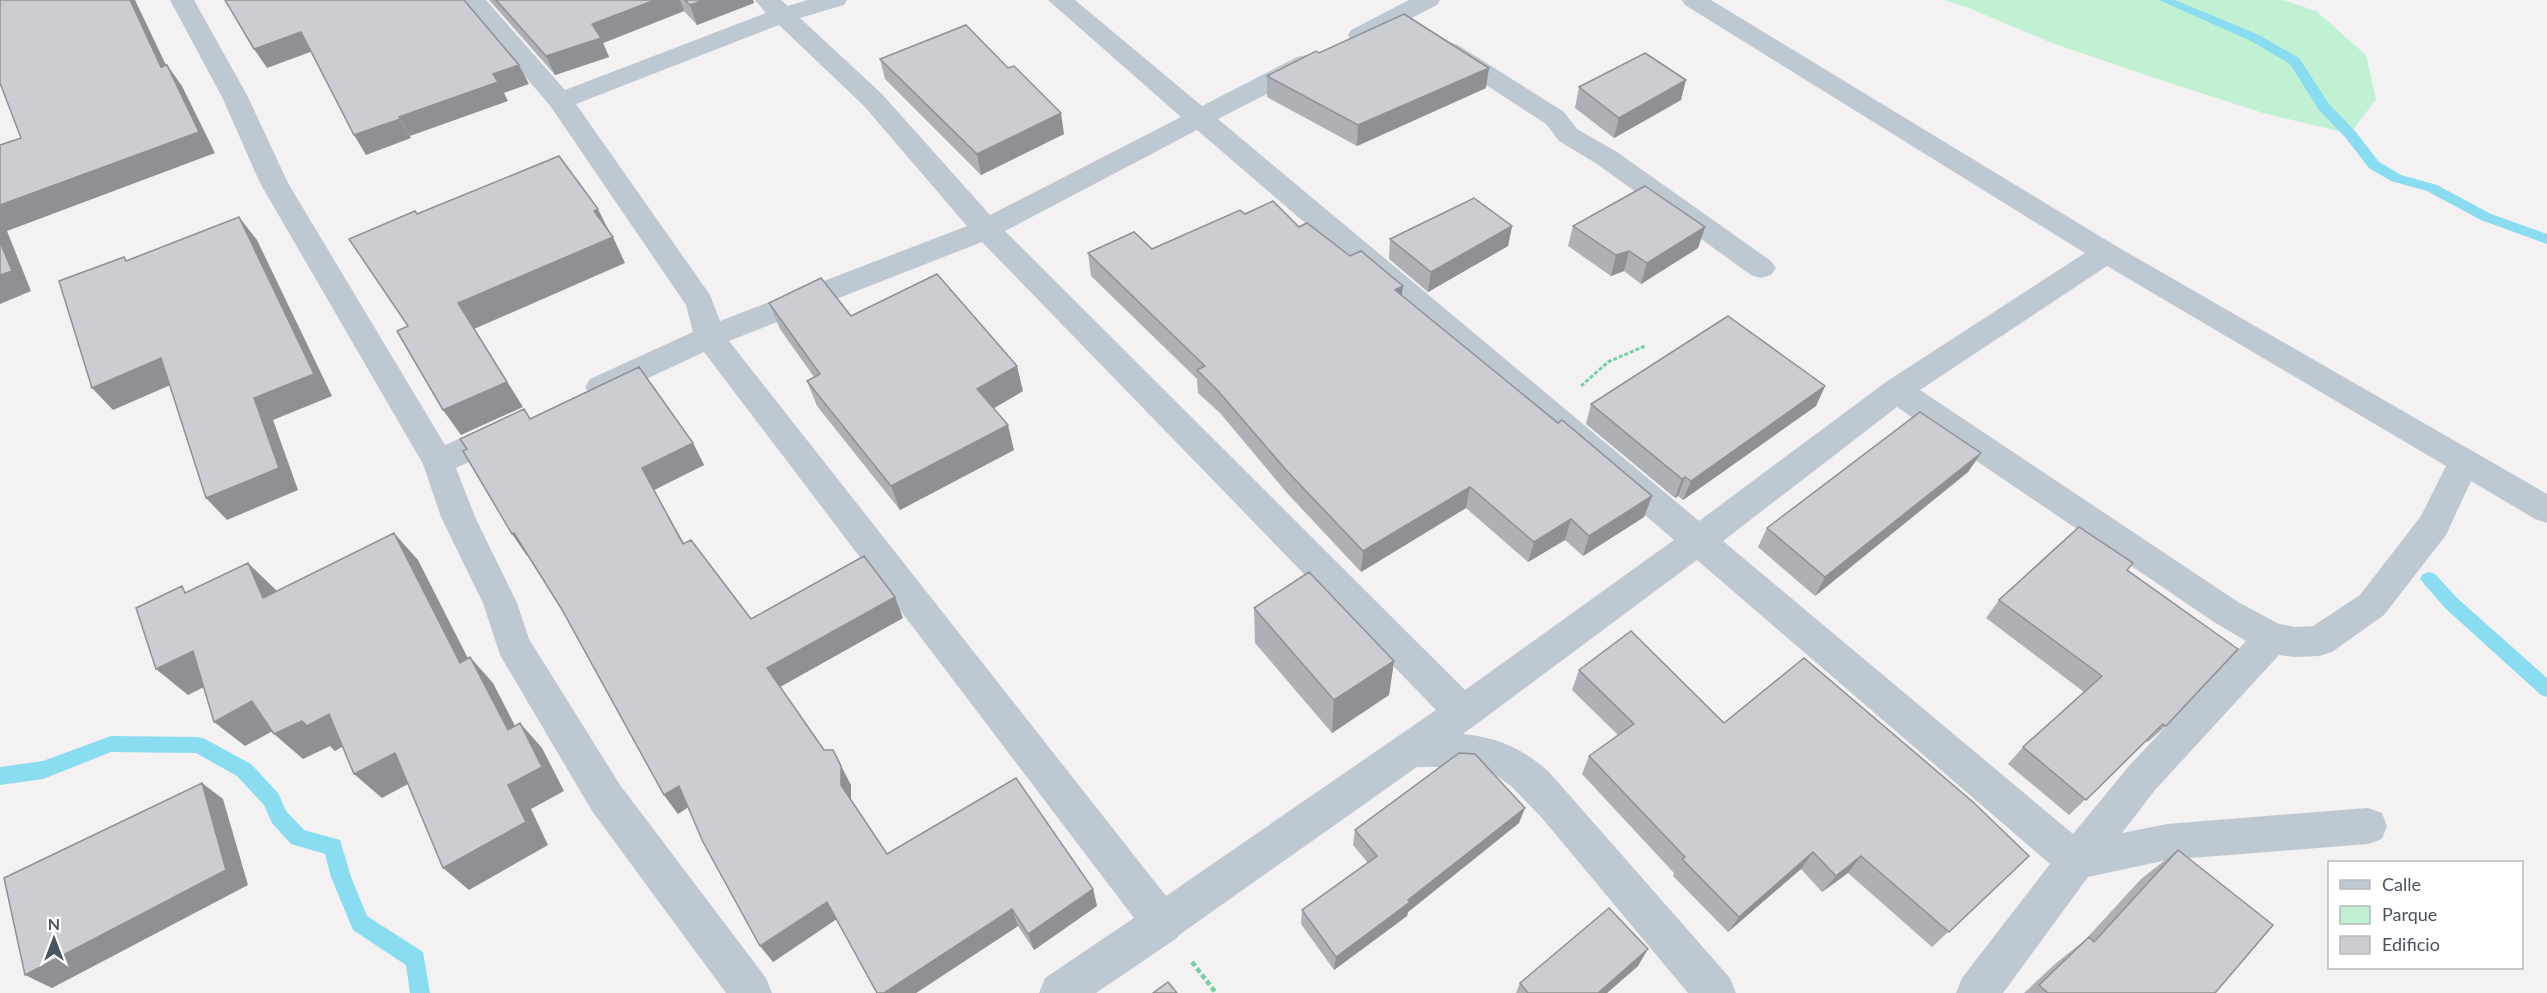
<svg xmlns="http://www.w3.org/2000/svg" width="2547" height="993" viewBox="0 0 2547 993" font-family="Lato,sans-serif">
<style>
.green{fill:#bff1d2}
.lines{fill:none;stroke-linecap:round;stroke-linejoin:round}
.stream{fill:#8adcf0;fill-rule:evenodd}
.path-far1{stroke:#75d1a2;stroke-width:3;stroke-dasharray:4 2;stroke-linecap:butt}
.path{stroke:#75d1a2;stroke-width:4.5;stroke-dasharray:5 3;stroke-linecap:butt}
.minor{fill:#bec8d0;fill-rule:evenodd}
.wall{fill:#afb0b5}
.shaded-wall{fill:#8e9094}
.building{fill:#cbcdd3;stroke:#8e9094;stroke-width:1.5}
</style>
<rect width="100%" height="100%" fill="#f3f1f1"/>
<!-- green -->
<path class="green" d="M 1944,0 L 2283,0 L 2316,11 L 2366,55 L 2376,99 L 2350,134 L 2263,113 L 2158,79 L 2052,43 L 1969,8 Z"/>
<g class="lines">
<!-- stream -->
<path class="stream" d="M 2159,0 L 2175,0 L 2259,35 L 2299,58 L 2329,104 L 2355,131 L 2379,162 L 2401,175 L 2437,185 L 2491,214 L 2547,234 L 2547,244 L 2481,220 L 2427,191 L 2391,181 L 2369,168 L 2345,137 L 2319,110 L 2290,64 L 2251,41 Z
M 2429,572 L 2435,574 L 2457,598 L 2547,678 L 2547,697 L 2541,695 L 2445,608 L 2420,579 L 2423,574 Z
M 111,736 L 198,737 L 205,739 L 251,764 L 278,793 L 286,811 L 304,830 L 340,840 L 351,877 L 367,916 L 423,952 L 430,993 L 410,993 L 406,965 L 353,930 L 331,877 L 325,854 L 291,844 L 272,823 L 264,805 L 237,776 L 196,753 L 111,752 L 43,779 L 0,785 L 0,767 L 43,761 Z"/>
<!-- path-far1 -->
<path class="path-far1" d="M 1581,386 L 1608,362 L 1645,346"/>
<!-- path -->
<path class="path" d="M 1192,962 L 1216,993"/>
<!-- minor -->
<path class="minor" d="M 170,0 L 194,0 L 248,97 L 288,183 L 445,445 L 507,418 L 518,421 L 523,430 L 518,439 L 456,468 L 475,517 L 517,603 L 529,639 L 620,785 L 766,978 L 772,993 L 726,993 L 592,811 L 500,655 L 483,603 L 441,517 L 423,464 L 260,183 L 222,97 Z
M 461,0 L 486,0 L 565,90 L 766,13 L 755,0 L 781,0 L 788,6 L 808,0 L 847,0 L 844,5 L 800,18 L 882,94 L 990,215 L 1181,117 L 1048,0 L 1075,0 L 1202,106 L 1297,57 L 1306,55 L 1315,57 L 1319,63 L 1315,69 L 1218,119 L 1699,521 L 1886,382 L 2085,253 L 1685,5 L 1682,0 L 1711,0 L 2116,246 L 2547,494 L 2547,523 L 2535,519 L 2471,481 L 2446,535 L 2384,615 L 2332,652 L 2319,656 L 2295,657 L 2279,655 L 2155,790 L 2122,833 L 2167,824 L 2368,808 L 2382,813 L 2387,826 L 2382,839 L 2368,844 L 2167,860 L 2088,877 L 2003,993 L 1956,993 L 1962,978 L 2050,864 L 1697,560 L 1463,734 C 1496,737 1524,749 1549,772 L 1730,978 L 1736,993 L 1688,993 L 1542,818 L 1512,787 L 1493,773 L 1483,770 L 1460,767 L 1417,767 L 1179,935 L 1177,938 L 1096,993 L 1039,993 L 1045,978 L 1134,918 L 704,352 L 612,395 L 601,399 L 590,395 L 585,387 L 590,379 L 693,332 L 686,305 L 551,107 ZM 779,25 L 864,106 L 967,226 L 720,321 L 710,295 L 576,104 ZM 1197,130 L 1674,540 L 1465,690 L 1005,231 ZM 982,242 L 1436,710 L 1166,896 L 729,341 ZM 2107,266 L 2446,466 L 2421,516 L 2360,595 L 2313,626 L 2295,627 L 2279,624 L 2238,602 L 1920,390 ZM 1897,407 L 2214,622 L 2246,641 L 2129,766 L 2073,834 L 1723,541 Z
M 1409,0 L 1440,0 L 1437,5 L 1369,40 L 1360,43 L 1351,40 L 1348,35 L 1351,30 Z
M 1449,42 L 1458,45 L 1564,112 L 1577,129 L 1617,152 L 1771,261 L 1776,268 L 1771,275 L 1761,278 L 1751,275 L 1597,164 L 1559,141 L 1546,124 L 1440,55 L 1436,50 L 1440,45 Z"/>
</g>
<!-- wall -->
<path class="wall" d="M 489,0 L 753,0 L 754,3 L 697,25 L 684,11 L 603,43 L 609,57 L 555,75 Z
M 1319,53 L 1486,88 L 1357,146 L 1267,97 L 1267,76 Z
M 880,59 L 1008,68 L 1064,134 L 981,175 L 885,79 Z
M 1579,87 L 1681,100 L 1614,138 L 1575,108 Z
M 1245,214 L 1299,227 L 1402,296 L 1558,423 L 1652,496 L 1644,517 L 1583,556 L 1565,540 L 1528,562 L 1466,508 L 1361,572 L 1287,493 L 1220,413 L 1198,393 L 1197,379 L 1091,276 L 1088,253 L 1152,249 Z
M 1512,226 L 1508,246 L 1428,292 L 1389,259 L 1390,239 Z
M 1573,226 L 1705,227 L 1698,248 L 1641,284 L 1624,271 L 1611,276 L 1568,246 Z
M 769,303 L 851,316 L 1023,391 L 994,408 L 1014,450 L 900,510 L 817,406 L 807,381 L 814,377 L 780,329 Z
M 1825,386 L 1816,406 L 1683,500 L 1678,496 L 1675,498 L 1586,424 L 1591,404 Z
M 530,418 L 693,443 L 704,465 L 654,490 L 684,543 L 751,619 L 903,618 L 780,687 L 824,750 L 851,785 L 851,800 L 887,854 L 1093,889 L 1097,906 L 1034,950 L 1018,926 L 916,993 L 877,993 L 837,919 L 773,962 L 688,807 L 678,814 L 664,795 L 561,608 L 528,555 L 527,556 Z
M 1981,453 L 1968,472 L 1815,596 L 1758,547 L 1767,528 Z
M 2127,570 L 2166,726 L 2148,742 L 2146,741 L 2069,815 L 2008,764 L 2023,747 L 2084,692 L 1986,618 L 1999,600 Z
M 1254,608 L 1394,661 L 1389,695 L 1332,733 L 1255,643 Z
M 1579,670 L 1724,723 L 2029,856 L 1932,947 L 1848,873 L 1822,892 L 1801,869 L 1728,932 L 1673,876 L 1674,873 L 1582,774 L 1589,756 L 1618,735 L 1572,690 Z
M 1519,823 L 1408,912 L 1407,916 L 1334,970 L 1301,924 L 1302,910 L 1368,863 L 1353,845 L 1355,830 Z
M 2178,850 L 2215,993 L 2024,993 L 2055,964 L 2085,940 L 2141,879 Z
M 1638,966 L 1607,993 L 1516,993 L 1520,983 Z"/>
<!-- shaded-wall -->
<path class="shaded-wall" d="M 130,0 L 135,0 L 177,88 L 161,67 Z
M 655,0 L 680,0 L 684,11 L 603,43 L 609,57 L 555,75 L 546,56 L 592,24 Z
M 704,0 L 753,0 L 754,3 L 697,25 L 690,5 Z
M 301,32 L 313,51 L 267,68 L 254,49 Z
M 167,65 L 182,86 L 215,153 L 7,231 L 31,291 L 0,304 L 0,205 Z
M 519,65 L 529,84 L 504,93 L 508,101 L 410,136 L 399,117 L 493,74 Z
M 1489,68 L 1486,88 L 1357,146 L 1358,125 Z
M 1686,80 L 1681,100 L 1614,138 L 1619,118 Z
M 1061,113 L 1064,134 L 981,175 L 977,154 Z
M 400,119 L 411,138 L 366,155 L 354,135 Z
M 598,209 L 611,235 L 594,211 Z
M 239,217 L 257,240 L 332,396 L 273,420 L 298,490 L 227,520 L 206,498 Z
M 1512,226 L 1508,246 L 1428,292 L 1431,272 Z
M 1705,227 L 1698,248 L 1641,284 L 1647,263 Z
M 613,237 L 625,263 L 474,329 L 523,407 L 461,435 L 443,410 L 458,303 Z
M 1629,251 L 1624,271 L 1611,276 L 1616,255 Z
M 1403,286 L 1400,308 L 1395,290 Z
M 161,358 L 182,380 L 113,410 L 92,388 Z
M 1017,366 L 1023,391 L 984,414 L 977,389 Z
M 1825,386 L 1816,406 L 1683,500 L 1691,481 Z
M 1008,425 L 1014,450 L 900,510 L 891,486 Z
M 693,443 L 704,465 L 654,490 L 695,565 L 642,468 Z
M 1981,453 L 1968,472 L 1815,596 L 1825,577 Z
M 1685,477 L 1678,496 L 1675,498 L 1682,479 Z
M 1470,487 L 1466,508 L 1361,572 L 1363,551 Z
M 1652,496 L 1644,517 L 1583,556 L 1589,536 Z
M 1571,519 L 1565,540 L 1528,562 L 1534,542 Z
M 394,533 L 418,560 L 483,688 L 460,663 Z
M 514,533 L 530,554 L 527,556 L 512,534 Z
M 248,563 L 276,590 L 290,625 L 263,598 Z
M 895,597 L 903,618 L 778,688 L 767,668 Z
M 193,651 L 224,677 L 188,695 L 156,669 Z
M 470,657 L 493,683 L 530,755 L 508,730 Z
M 1394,661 L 1389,695 L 1332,733 L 1334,700 Z
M 252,701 L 282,726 L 245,746 L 214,722 Z
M 329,714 L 356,739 L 335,751 L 330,746 L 303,759 L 274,734 L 302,721 Z
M 520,723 L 542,748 L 564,791 L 531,809 L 548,845 L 469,890 L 443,868 Z
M 833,750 L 851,785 L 851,803 L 841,785 Z
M 395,753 L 421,777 L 382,798 L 354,774 Z
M 202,783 L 223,799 L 248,885 L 52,988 L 25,975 Z
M 679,786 L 693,804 L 678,814 L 664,795 Z
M 1525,808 L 1519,823 L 1408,912 L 1407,916 L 1334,970 L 1336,957 Z
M 1813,852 L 1801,869 L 1728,932 L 1739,917 Z
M 1861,856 L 1848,873 L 1822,892 L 1836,876 Z
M 1093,889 L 1097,906 L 1034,950 L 1028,934 Z
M 827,902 L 838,918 L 773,962 L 760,946 Z
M 1012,909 L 1018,926 L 916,993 L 884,993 Z
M 1648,949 L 1638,966 L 1607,993 L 1598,993 Z"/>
<!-- building -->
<path class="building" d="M 0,0 L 130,0 L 161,67 L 167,65 L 199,132 L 0,205 L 0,145 L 21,138 L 0,83 Z
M 225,0 L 464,0 L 519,65 L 493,74 L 498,82 L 399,117 L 400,119 L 354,135 L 301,32 L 254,49 Z
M 496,0 L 655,0 L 592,24 L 601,38 L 546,56 Z
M 685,0 L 704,0 L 690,5 Z
M 1404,14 L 1489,68 L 1358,125 L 1267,76 L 1316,51 L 1319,53 Z
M 966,25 L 1008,68 L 1014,66 L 1061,113 L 977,154 L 880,59 Z
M 1645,53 L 1686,80 L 1619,118 L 1579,87 Z
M 559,156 L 598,209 L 594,211 L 613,237 L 458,303 L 507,382 L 443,410 L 397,331 L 408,326 L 349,239 L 415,211 L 417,214 Z
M 1645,186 L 1705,227 L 1647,263 L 1629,251 L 1616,255 L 1573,226 Z
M 1474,198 L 1512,226 L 1431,272 L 1390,239 Z
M 1273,201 L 1299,227 L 1307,223 L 1350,256 L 1361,251 L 1403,286 L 1395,290 L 1558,423 L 1562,420 L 1652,496 L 1589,536 L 1571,519 L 1534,542 L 1470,487 L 1363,551 L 1287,471 L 1219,392 L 1197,370 L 1205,366 L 1088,253 L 1134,232 L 1152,249 L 1240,210 L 1245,214 Z
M 239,217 L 314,374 L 254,398 L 279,468 L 206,498 L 161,358 L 92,388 L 59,281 L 124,257 L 126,261 Z
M 0,242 L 12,271 L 0,275 Z
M 937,274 L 1017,366 L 977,389 L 1008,425 L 891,486 L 807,381 L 820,374 L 769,303 L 821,278 L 851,316 Z
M 1728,316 L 1825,386 L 1691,481 L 1685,477 L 1682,479 L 1591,404 Z
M 639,367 L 693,443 L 642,468 L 683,544 L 691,540 L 751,619 L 864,556 L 895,597 L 767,668 L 824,750 L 833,750 L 841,766 L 841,785 L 887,854 L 1016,778 L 1093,889 L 1028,934 L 1012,909 L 884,993 L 877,993 L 827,902 L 760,946 L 703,842 L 679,786 L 664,795 L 561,608 L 514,533 L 512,534 L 463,451 L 467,449 L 460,439 L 524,409 L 530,419 Z
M 1920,412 L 1981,453 L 1825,577 L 1767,528 Z
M 2079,527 L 2133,563 L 2127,570 L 2238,649 L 2166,726 L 2163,724 L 2086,800 L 2023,747 L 2102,676 L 1999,600 Z
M 394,533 L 460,663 L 470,657 L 508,730 L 520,723 L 542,767 L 508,785 L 526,822 L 443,868 L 395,753 L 354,774 L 329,714 L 307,726 L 302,721 L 274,734 L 252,701 L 214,722 L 193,651 L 156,669 L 136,608 L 182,586 L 185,593 L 248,563 L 263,598 Z
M 1309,572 L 1394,661 L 1334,700 L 1254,608 Z
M 1631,631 L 1724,723 L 1804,658 L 1973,802 L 2029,856 L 1949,932 L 1861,856 L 1836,876 L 1813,852 L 1739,917 L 1682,859 L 1685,857 L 1589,756 L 1634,724 L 1579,670 Z
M 1459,753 L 1475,754 L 1525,808 L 1408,900 L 1410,902 L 1336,957 L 1302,910 L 1377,856 L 1355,830 Z
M 202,783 L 226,870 L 25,975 L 4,878 Z
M 2178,850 L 2273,925 L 2215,993 L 2048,993 L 2039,985 L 2089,937 L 2094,942 Z
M 1609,908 L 1648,949 L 1598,993 L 1528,993 L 1520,983 Z
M 1168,982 L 1177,993 L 1153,993 Z"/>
<!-- legend -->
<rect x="2328" y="861" width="195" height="108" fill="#ffffff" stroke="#b6bbbf" stroke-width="1.5"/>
<rect x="2340" y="880" width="30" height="9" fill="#bec8d0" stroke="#b6bbbf" stroke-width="1.5"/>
<text x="2382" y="891" font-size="18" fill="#48545f">Calle</text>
<rect x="2340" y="906" width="30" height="18" fill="#bff1d2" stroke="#b6bbbf" stroke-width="1.5"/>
<text x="2382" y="921" font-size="18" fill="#48545f">Parque</text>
<rect x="2340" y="936" width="30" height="18" fill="#cbcdd3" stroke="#b6bbbf" stroke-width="1.5"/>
<text x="2382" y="951" font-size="18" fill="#48545f">Edificio</text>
<!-- north arrow -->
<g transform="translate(54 939)" stroke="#ffffff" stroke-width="4.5" paint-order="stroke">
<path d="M0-4.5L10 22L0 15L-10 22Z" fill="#48545f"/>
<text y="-9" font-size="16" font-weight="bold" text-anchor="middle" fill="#48545f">N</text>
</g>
</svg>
